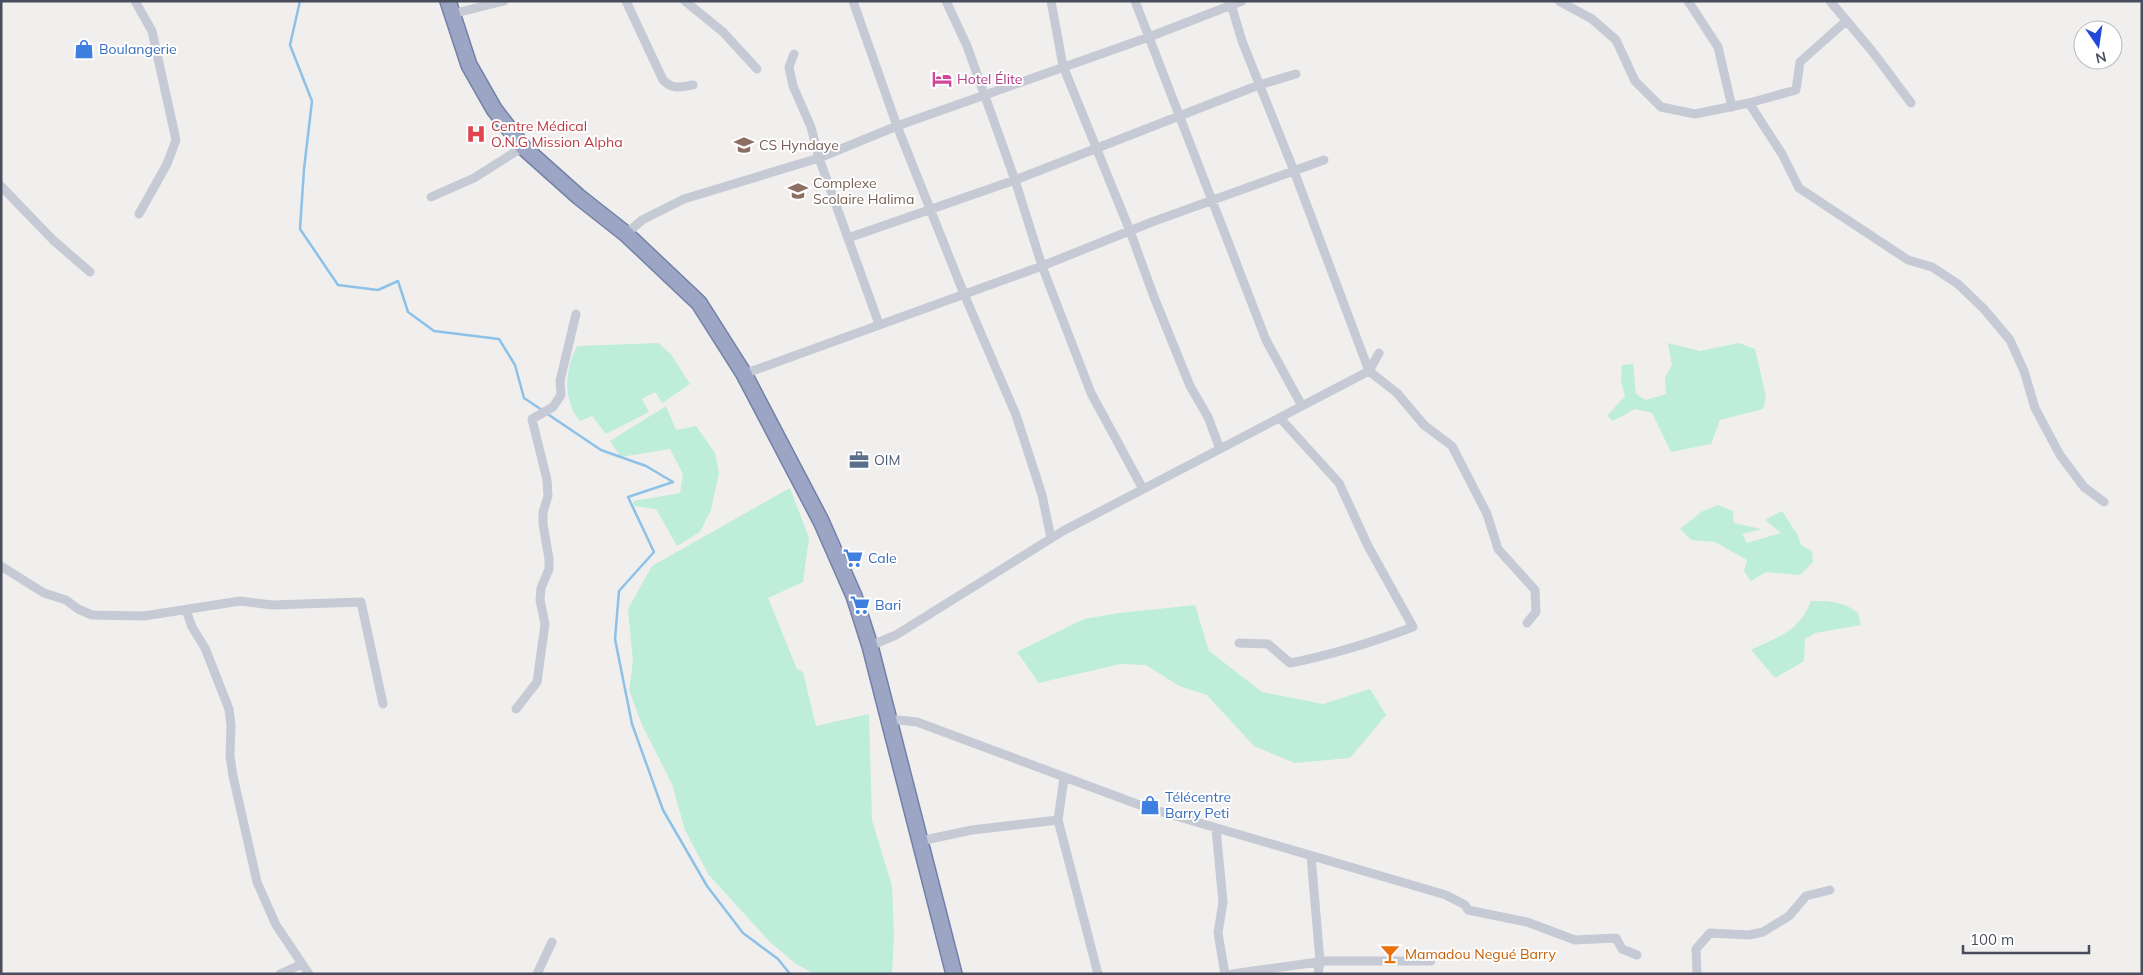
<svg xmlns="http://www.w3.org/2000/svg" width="2143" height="975" viewBox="0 0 2143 975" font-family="Mulish,sans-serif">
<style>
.green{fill:#beedda}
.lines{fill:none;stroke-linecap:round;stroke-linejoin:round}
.stream{stroke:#8dc1e8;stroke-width:2.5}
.trunk-casing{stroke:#7380a7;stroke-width:18}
.minor{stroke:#c5cad5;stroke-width:9}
.trunk{stroke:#9ca6c4;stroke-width:15}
.labels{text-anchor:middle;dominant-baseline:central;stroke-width:4;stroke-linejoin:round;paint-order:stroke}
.shop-label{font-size:14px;fill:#366cbe;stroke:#fff;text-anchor:start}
.hotel-label{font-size:14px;fill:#b23c85;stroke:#fff;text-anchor:start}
.health-label{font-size:14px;fill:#be3a42;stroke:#fff;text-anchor:start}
.education-label{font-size:14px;fill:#785e54;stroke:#fff;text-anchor:start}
.service-label{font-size:14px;fill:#4e5e75;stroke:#fff;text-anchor:start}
.food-label{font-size:14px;fill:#c56008;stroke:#fff;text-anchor:start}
</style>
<rect width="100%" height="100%" fill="#f1efee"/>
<!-- green -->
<path class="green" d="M 658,343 L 670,353 L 690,384 L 662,403 L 655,392 L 642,399 L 649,412 L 606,434 L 592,416 L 580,421 C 562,400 565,369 577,346 Z
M 1668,343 L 1700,351 L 1739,343 L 1755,349 L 1766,397 L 1763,409 L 1720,420 L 1711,444 L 1671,452 L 1652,413 L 1635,409 L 1613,421 L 1607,416 L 1625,396 L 1621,381 L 1622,365 L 1633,364 L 1636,394 L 1646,400 L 1666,394 L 1665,378 L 1672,365 Z
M 666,406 L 676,430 L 696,426 L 715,453 L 719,473 L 711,510 L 700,532 L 677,546 L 656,509 L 634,506 L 633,501 L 680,493 L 683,474 L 670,449 L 621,457 L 610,441 Z
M 790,488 L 809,538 L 803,582 L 768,598 L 797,669 L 803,672 L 816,726 L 869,714 L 872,820 L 892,886 L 894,935 L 892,974 L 815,974 L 796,964 L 769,941 L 708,874 L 685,830 L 672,784 L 642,725 L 629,690 L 633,661 L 628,609 L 652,566 Z
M 1718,505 L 1733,511 L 1734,523 L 1761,529 L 1742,534 L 1747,543 L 1781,533 L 1765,520 L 1782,511 L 1797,534 L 1801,545 L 1812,551 L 1813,562 L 1800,575 L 1766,572 L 1751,581 L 1744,571 L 1747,560 L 1715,542 L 1691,540 L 1680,529 L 1701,512 Z
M 1811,601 C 1830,601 1843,601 1858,613 L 1861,625 L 1815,633 L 1805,639 L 1804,661 L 1775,678 L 1751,650 C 1778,637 1800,631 1811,601 Z
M 1195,605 L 1209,651 L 1262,692 L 1323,704 L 1370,689 L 1386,715 L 1350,758 L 1295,763 L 1254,746 L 1207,695 L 1179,686 L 1146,665 L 1120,664 L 1039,683 L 1017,652 L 1084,619 L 1119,613 Z"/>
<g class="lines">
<!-- stream -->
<path class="stream" d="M 300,1 L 290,45 L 312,101 L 304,169 L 300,229 L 338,285 L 378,290 L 398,281 L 408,312 L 434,331 L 499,339 L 515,365 L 524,398 L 542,410
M 546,413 L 601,450 L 646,466 L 673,482 L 628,497 L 654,552 L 619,591 L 615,639 L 632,724 L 663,810 L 707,886 L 743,933 L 778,959 L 790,974"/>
<defs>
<path id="trunk" d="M 448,1 L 469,65 L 494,109 L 523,147 L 579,197 L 626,234 L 699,303 L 744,374 L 821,521 L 854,596 L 870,646 L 954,974"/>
</defs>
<!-- trunk casing -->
<use href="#trunk" class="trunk-casing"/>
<!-- minor -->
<path class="minor" d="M 135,1 L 152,31 L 176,140 L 167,164 L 139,214
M 626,1 L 663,80 C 673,90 680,87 693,85
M 685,1 L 723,32 L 757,69
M 853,1 L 897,126 L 964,294 L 1016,415 L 1042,495 L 1051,538
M 946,1 L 967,46 L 1015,180 L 1042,266 L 1091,393 L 1143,489
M 1051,1 L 1063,66 L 1130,231 L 1154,297 L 1190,386 L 1208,417 L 1220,449
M 1135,1 L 1266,340 L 1302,406
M 1230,1 L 1242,41 L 1294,171 L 1369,371 L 1397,393 L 1424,425 L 1452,446 L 1487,514 L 1498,549 L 1535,590 L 1536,612 L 1527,623
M 1559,1 L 1592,19 L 1616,40 L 1635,81 L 1661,107 L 1695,114 L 1749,103 L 1796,90 L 1800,62 L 1846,21
M 1688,1 L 1718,47 L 1732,107
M 1830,1 L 1872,51 L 1911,103
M 452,14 L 504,1
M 794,54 L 789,67 L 793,86 L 811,127 L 819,158 L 879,324
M 1749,103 L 1782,154 L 1799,188 L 1908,260 L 1932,267 L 1958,284 L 1984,309 L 2010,340 L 2024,371 L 2035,408 L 2060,455 L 2084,487 L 2104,502
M 1,186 L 53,240 L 90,272
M 431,197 L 474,178 L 523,147
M 626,234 L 642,220 L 684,199 L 819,158 L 897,126 L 1149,37 L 1242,1
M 848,238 L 1015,180 L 1259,85 L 1296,74
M 744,374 L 1042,266 L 1152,222 L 1324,160
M 1,566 L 44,593 L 66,600 L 78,609 L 92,615 L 144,616 L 240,601 L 272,605 L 361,602 L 383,704
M 186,610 L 192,627 L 205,648 L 229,709 L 231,725 L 230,756 L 233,776 L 257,882 L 276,925 L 309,974
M 1239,643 L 1268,644 L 1290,663 C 1332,655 1373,642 1413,627 L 1368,546 L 1339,483 L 1280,418
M 870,646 L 896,635 L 1063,531 L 1369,371 L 1379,353
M 516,709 L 537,682 L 545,624 L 540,600 L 541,588 L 549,569 L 549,559 L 543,524 L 543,512 L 548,496 L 547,480 L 532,419 L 553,407 L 561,395 L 560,381 L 576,314
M 889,719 L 917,722 L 1145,807 L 1446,895 L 1465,905 L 1468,910 L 1527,922 L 1575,940 L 1616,938 L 1622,949 L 1637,955
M 1064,778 L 1058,820 L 1098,974
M 1216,829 L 1223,902 L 1218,933 L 1225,974
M 920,841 L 972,830 L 1058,820
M 1311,856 L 1320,961 L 1318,974
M 280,974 L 302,964
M 537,974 L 552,942
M 1232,974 L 1325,961 L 1431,961
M 1697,974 L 1696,949 L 1710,933 L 1749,935 L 1763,932 L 1789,916 L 1806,896 L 1830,890"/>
<!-- trunk -->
<use href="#trunk" class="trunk"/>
</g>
<!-- icons -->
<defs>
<symbol id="shop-bare" viewBox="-9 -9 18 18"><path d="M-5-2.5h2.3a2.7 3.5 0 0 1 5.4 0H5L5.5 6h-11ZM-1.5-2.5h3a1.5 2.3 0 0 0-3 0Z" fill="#3f7fe0" stroke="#fff" stroke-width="2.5" paint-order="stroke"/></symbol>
<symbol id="hotel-bare" viewBox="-9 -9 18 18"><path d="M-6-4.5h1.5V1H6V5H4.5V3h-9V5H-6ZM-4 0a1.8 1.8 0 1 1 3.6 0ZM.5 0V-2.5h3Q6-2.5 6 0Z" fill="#d1479c" stroke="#fff" stroke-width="2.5" paint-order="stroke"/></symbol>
<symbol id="hospital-bare" viewBox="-9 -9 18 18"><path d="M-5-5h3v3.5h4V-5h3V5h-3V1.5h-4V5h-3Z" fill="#e0444e" stroke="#fff" stroke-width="2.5" paint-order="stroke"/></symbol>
<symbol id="school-bare" viewBox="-9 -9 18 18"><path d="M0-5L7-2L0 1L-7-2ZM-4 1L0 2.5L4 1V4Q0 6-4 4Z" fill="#8d6e63" stroke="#fff" stroke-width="2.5" paint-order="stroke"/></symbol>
<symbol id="office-bare" viewBox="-9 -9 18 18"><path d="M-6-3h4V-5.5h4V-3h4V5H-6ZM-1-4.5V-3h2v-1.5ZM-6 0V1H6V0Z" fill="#5c6f8a" stroke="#fff" stroke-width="2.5" paint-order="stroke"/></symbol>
<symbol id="supermarket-bare" viewBox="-9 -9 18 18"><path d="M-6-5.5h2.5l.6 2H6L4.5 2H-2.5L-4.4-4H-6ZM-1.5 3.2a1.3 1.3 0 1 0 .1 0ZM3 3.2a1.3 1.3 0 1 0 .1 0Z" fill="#3f7fe0" stroke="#fff" stroke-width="2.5" paint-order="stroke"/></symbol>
<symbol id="bar-bare" viewBox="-9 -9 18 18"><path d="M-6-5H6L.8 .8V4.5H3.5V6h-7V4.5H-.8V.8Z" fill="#e8710a" stroke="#fff" stroke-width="2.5" paint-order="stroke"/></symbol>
</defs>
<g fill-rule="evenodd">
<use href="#shop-bare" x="70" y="35" width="28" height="28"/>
<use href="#hotel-bare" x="928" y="65" width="28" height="28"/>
<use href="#hospital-bare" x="462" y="120" width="28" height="28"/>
<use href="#school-bare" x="730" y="131" width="28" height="28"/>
<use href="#school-bare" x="784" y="177" width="28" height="28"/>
<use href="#office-bare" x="845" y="446" width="28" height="28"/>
<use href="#supermarket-bare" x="839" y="544" width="28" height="28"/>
<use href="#supermarket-bare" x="846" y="591" width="28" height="28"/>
<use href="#shop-bare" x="1136" y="791" width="28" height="28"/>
<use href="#bar-bare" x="1376" y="940" width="28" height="28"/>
</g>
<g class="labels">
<!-- shop labels -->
<g class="shop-label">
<text x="99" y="49">Boulangerie</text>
<text x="868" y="558">Cale</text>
<text x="875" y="605">Bari</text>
<text x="1165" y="797">Télécentre<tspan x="1165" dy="16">Barry Peti</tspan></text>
</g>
<!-- hotel labels -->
<g class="hotel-label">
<text x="957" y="79">Hotel Élite</text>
</g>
<!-- health labels -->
<g class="health-label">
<text x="491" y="126">Centre Médical<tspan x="491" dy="16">O.N.G Mission Alpha</tspan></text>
</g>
<!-- education labels -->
<g class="education-label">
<text x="759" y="145">CS Hyndaye</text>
<text x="813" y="183">Complexe<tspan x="813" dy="16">Scolaire Halima</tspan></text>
</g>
<!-- service labels -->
<g class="service-label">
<text x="874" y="460">OIM</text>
</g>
<!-- food labels -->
<g class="food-label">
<text x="1405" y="954">Mamadou Negué Barry</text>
</g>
</g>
<!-- border -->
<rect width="2143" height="975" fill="none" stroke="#474d5b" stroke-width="5"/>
<!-- north arrow -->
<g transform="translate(2098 45) rotate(167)"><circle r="24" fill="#ffffff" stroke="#b5b8bd"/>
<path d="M0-4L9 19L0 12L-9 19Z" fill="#2148d8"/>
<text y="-8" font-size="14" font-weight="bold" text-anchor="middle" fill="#474d5b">N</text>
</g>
<!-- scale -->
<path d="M1963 945v8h126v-8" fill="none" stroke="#474d5b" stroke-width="2.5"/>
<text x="1970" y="945" font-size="15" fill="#474d5b" stroke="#ffffff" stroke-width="4" paint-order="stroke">100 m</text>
</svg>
